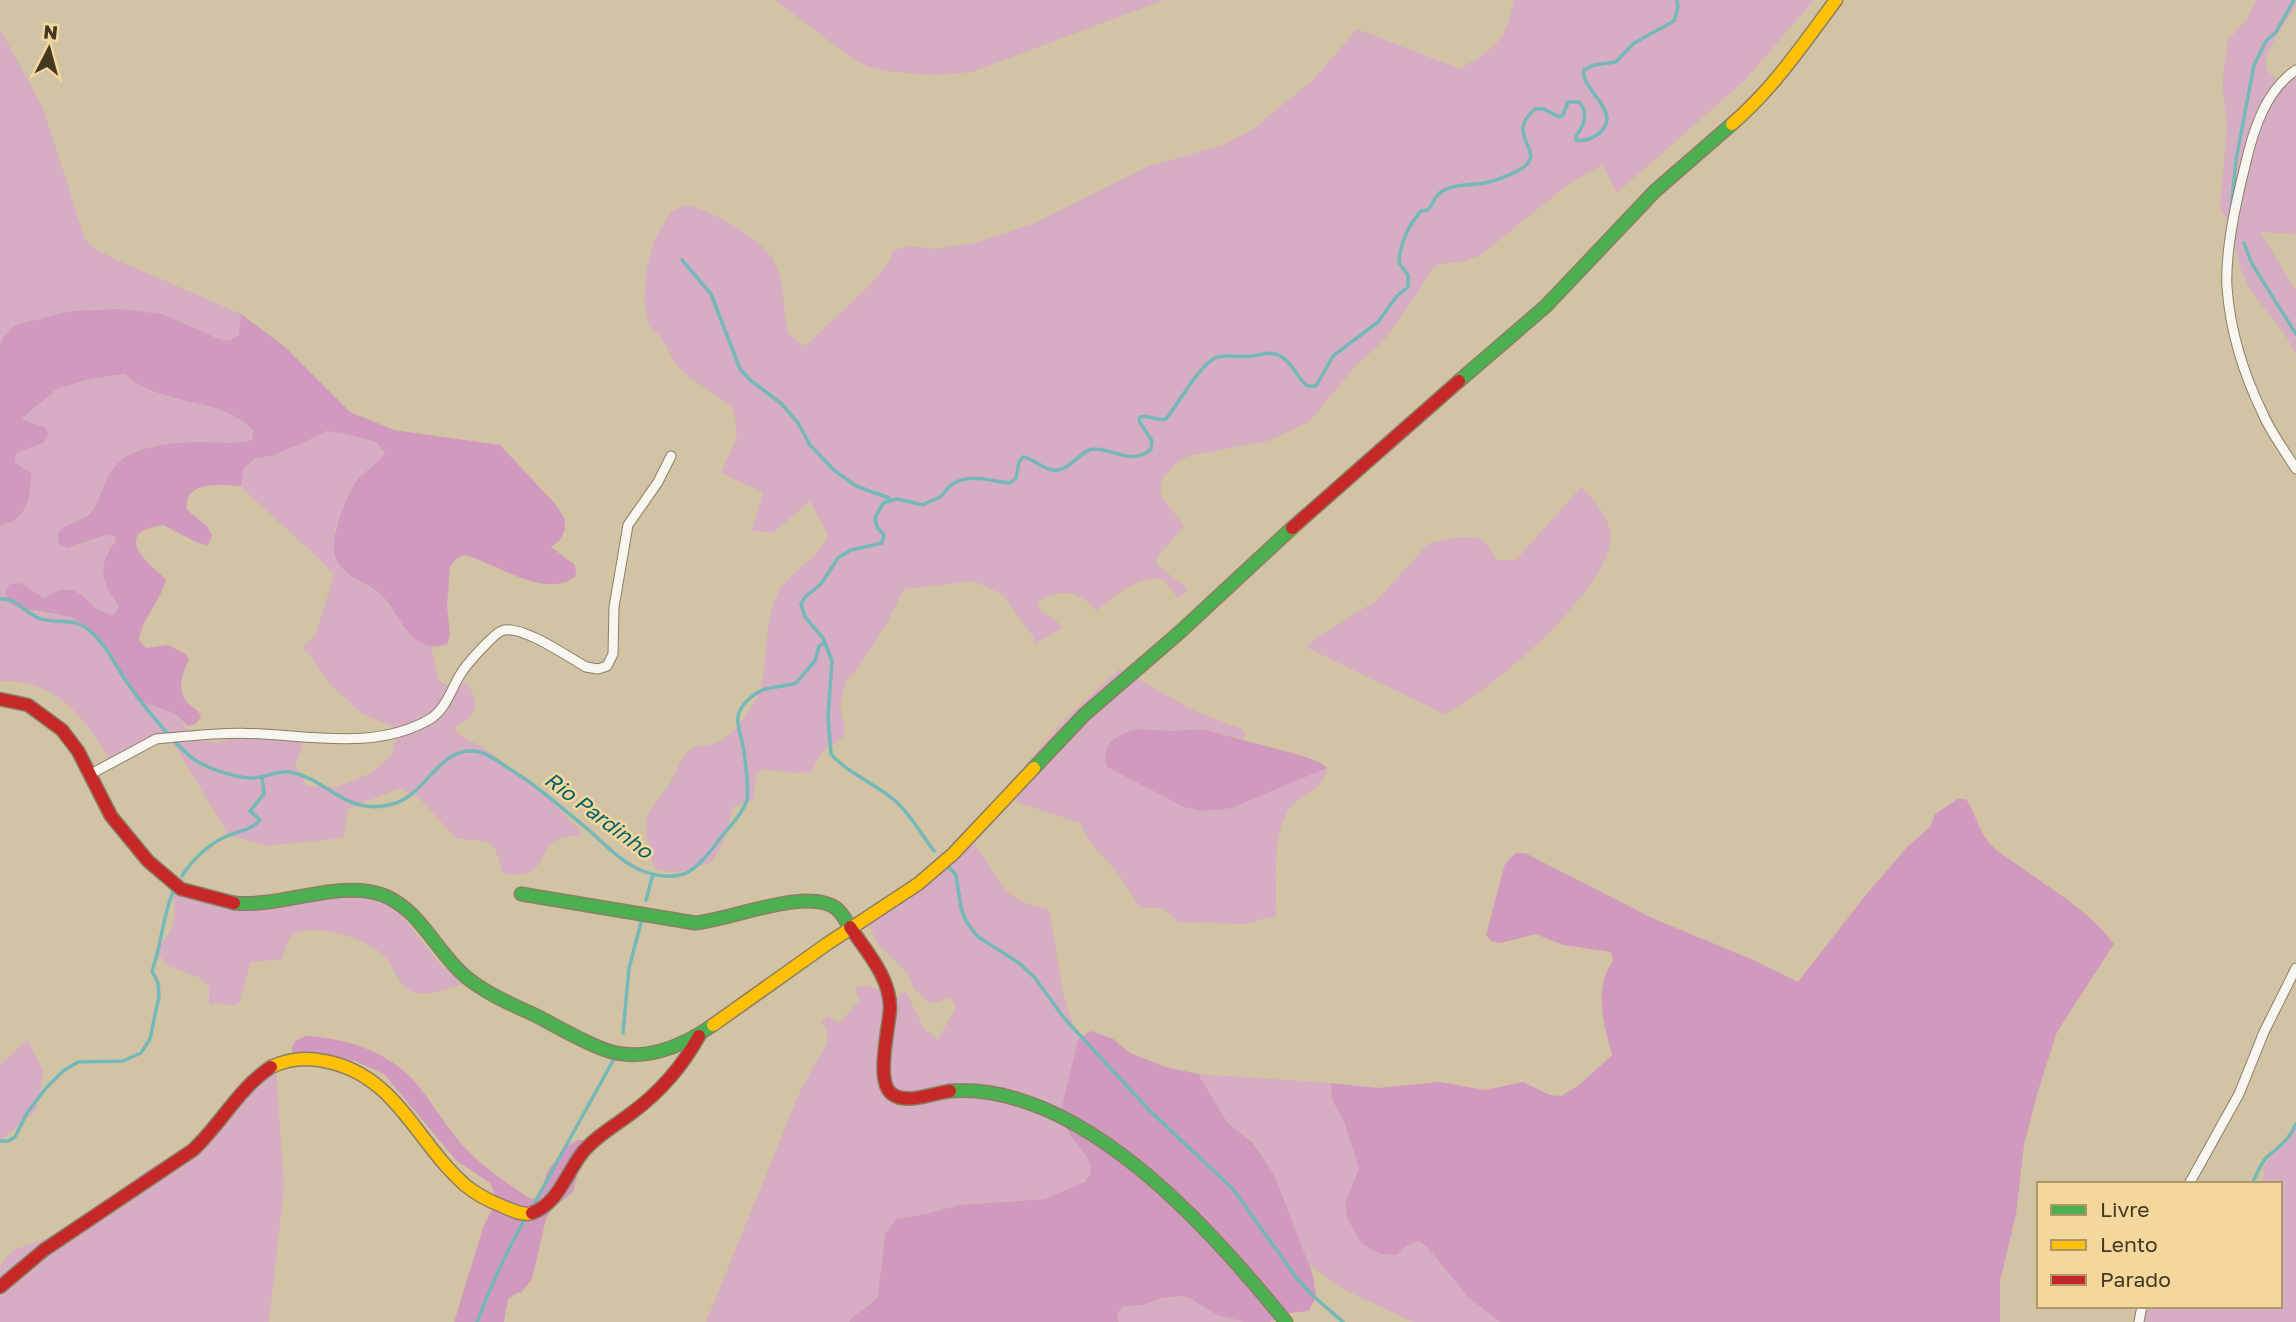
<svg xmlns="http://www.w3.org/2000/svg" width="2296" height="1322" viewBox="0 0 2296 1322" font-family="'Golos Text',sans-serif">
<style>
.green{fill:#d6adc2}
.forest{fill:#d199be}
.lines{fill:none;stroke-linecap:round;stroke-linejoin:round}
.stream{stroke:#74b9b8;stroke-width:3.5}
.street-casing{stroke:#8a7f65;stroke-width:11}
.fast-casing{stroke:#8a7f65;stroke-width:15}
.slow-casing{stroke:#8a7f65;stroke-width:15}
.jam-casing{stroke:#8a7f65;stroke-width:15}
.street{stroke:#f8f6f1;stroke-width:9}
.fast{stroke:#4caf50;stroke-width:12}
.slow{stroke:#ffc107;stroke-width:12}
.jam{stroke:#c62828;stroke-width:12}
.labels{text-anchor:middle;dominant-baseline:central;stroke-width:5;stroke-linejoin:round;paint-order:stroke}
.water-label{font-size:21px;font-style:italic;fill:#03626b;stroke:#f3d79d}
</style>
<rect width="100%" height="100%" fill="#d2c3a4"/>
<!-- green -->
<path class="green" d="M 775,0 L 1164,0 L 972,72 L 930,75 L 885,71 L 869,67 L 849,56 Z
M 1514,0 L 1814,0 L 1745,80 L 1617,193 L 1603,165 L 1570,183 L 1481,255 L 1462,262 L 1440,264 L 1431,270 L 1413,300 L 1384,340 L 1354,368 L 1309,422 L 1268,441 L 1188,456 L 1174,465 L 1163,478 L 1160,494 L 1184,526 L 1159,555 L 1156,564 L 1188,589 L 1178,598 L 1163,579 C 1137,575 1115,596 1096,611 C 1079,589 1058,588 1037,603 C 1039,616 1056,616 1062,628 L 1033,644 L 1034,638 L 1003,595 L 974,581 L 904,589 L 886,625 L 857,670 L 846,681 L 840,705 L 845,730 L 843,737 L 823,751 L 811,772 L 793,773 L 764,769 L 757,774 L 753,800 L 733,807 L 724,840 L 712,862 C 692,869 677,876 656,869 C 651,861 650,853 648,844 C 642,810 653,810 670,783 C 676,773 680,759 689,751 C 695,745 701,746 708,745 C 729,743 744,719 754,703 C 773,671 760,629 777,595 C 788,571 819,560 828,535 L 810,501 L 773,533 L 752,530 L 763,492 L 721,473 L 737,437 L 734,410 C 718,394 697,385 681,370 C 666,354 669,341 649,326 L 644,300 L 647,268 L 654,240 L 672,211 L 686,205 C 712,210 763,239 775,263 C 785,284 783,311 788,333 L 805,346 L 868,287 L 887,265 L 894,250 L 910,246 L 936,249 L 975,243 L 1033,224 L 1149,166 L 1221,146 L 1253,129 L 1313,80 L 1357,29 L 1460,69 C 1495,47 1506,43 1514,0 Z
M 2256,0 L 2296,0 L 2296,5 C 2289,17 2266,50 2266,62 C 2266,73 2275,79 2283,84 L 2296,74 L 2296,234 L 2260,232 L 2296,290 L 2296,356 C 2285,327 2261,309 2247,283 C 2237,266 2240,253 2229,237 L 2231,229 L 2220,208 L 2227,126 L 2223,90 L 2223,74 L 2228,40 L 2247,19 Z
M 0,29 L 43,108 L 85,239 L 92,247 L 117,260 L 241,314 L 239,335 L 229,341 L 219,339 L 162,314 L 120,309 L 15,325 L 3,337 L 0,346 Z
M 126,374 C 159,408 220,395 253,430 L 252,440 C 209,453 153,429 117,464 C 102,478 103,496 92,510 C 83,522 66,522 57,534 L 59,544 L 77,546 L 105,535 L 115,536 L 116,539 C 107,551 100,566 105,582 C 107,591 115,598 119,607 L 113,615 C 80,610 86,575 44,598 L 20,583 L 10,584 L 35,612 L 71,617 L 87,629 L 102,644 L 137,700 L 174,713 L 197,740 C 205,741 216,744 224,741 C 231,739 226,739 233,735 C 252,723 291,726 303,746 L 295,765 L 307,786 L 337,787 L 371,773 L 392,755 L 396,739 L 391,726 L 361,713 L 328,682 L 307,651 L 302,649 L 316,634 L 334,575 C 305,543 271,517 241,486 L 243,470 L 255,458 L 271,456 L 305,442 L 326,431 L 342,433 L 376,442 L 385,454 C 374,469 356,477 348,494 C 342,507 342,519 334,531 L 349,574 L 381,595 L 412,636 L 419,642 L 431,646 L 439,681 L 450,687 L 467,683 C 474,694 480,707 469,718 C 463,723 459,723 455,729 L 458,734 L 484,748 L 546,795 L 580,831 L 579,836 C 536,834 552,865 526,873 C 519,875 510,874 503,874 C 492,832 492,844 456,838 L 420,799 L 400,788 L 348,809 L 343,838 L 266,846 L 228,834 L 168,734 L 114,765 C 83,719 62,680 0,681 L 0,527 L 18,519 L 26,507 L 31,473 L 15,463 L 16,453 L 43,443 L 45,428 L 20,419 L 58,388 L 94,378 Z
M 1581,487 C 1592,498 1608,515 1610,532 C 1618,584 1488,694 1444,714 L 1306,647 L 1318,637 L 1377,600 L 1429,543 L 1459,537 L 1479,538 L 1486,543 L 1498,560 L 1516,560 Z
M 1120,669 L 1197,712 L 1242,729 L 1245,734 L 1244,739 L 1203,729 L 1170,731 L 1140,729 L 1116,736 L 1107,767 L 1166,798 L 1289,782 L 1327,768 C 1324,791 1299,793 1288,811 C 1271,839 1277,886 1276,918 C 1263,916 1257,922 1245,924 L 1178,922 L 1163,908 L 1140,908 L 1120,876 L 1090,842 L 1080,823 L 1020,803 L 1000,794 L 1068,716 Z
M 961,836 C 984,845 991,876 1008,892 C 1020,903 1034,906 1049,910 L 1064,997 L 1078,1039 L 1062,1106 L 1070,1135 L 1086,1156 L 1091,1166 L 1090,1174 L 1079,1185 L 1045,1199 L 959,1205 L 926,1214 L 896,1219 L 885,1234 L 878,1296 C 870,1307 857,1311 849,1322 L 706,1322 L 801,1089 L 828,1042 L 827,1031 L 821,1022 L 827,1016 L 839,1023 L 860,1000 L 855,992 L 856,988 C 868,981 885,991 891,1001 L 906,991 L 924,1029 L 938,1039 L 956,1008 L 953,1001 L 948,998 L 931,1004 L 914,989 L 908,975 L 896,961 L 878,945 L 865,915 L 901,892 Z
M 171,878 L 184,887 L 230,901 L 376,896 L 398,911 L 441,965 L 465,983 C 451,987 427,998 413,992 C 397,985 395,967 383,955 C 368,939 313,921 293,935 C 286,940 285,952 282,959 L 251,962 L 239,1003 L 234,1006 L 219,1003 L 209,1005 L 209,987 L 201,978 L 168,966 L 158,954 C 160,943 167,938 171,929 C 178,912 173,895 171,878 Z
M 27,1040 L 44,1072 L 36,1111 L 0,1141 L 0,1065 Z
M 276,1067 L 284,1187 L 269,1322 L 0,1322 L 0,1266 L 13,1250 L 48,1238 L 116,1194 L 148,1169 L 189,1147 Z
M 1198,1074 L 1331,1083 L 1332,1100 L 1344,1121 L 1359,1169 L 1345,1202 L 1406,1246 L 1419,1241 L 1427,1247 L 1468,1297 L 1500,1322 L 1413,1322 L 1343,1289 L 1309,1264 L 1274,1174 L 1254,1143 L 1227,1122 Z
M 2296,1124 L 2296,1322 L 2145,1322 L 2147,1306 L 2280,1306 L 2280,1184 L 2262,1184 L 2264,1166 Z
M 1172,1296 L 1192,1299 L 1217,1315 L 1245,1322 L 1119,1322 L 1117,1313 L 1124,1306 L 1144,1305 Z"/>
<!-- forest -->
<path class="forest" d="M 120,309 L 162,314 L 219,339 L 229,341 L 239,335 L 241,314 L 284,346 L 350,412 L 394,430 L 500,445 L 556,505 L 565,519 L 565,529 L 560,540 L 551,547 L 575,565 L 576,576 C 545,601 495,562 465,555 L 456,559 L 450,567 L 447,606 L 450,635 L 447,644 C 438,647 430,648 421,643 C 403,633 395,607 379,593 C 363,580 336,574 334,550 C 332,534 347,492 358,479 C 366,470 377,465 385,453 L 376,442 L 342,433 L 326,431 L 305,442 L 271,456 L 255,458 L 243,470 L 241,486 C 220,485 183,480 187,510 L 207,526 L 212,535 L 208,545 L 198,543 L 163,525 C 112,532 145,562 166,579 C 161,601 142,618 139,640 L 146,648 L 168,645 L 187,655 L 189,660 C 182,674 175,693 190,705 C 196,710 199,710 201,718 L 195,724 L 188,726 L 174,713 L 137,700 L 102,644 L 87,629 L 71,617 L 16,607 L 10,602 L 5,592 L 10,584 L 20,583 L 44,598 C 85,574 81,610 113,615 L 119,607 C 115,598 107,591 105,582 C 100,566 107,552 116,540 L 115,536 L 105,535 L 68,548 L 59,544 L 57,534 C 66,522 83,522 92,511 C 103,496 103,477 117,464 C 139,443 175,443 204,442 C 221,442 235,445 252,440 L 253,430 C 221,396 159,407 125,374 L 94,378 L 58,388 L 21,419 L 46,428 L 48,435 L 43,443 L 16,453 L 15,463 L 31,473 C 32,487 28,512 15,520 C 10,523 5,523 0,527 L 0,346 L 3,337 L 15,325 L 72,311 Z
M 1140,729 L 1170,731 L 1203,729 L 1303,756 L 1321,763 L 1327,768 L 1231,808 L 1204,811 L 1184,807 L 1107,767 C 1099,742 1119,733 1140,729 Z
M 1958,799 L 1966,799 C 1976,814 1979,833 1992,846 C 1999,853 2010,859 2018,865 C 2050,889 2090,911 2114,944 L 2057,1032 L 2038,1091 L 2024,1145 L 2016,1214 L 2000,1281 L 2000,1322 L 1500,1322 L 1468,1297 L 1427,1247 L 1419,1241 L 1406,1246 L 1397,1255 L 1381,1254 L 1362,1244 L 1348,1220 L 1345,1202 L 1359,1169 L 1344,1121 L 1332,1100 L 1331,1083 L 1378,1088 L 1439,1082 L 1485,1090 L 1523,1082 L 1550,1095 L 1561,1096 L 1578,1086 L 1612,1055 C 1604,1025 1593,989 1613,961 L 1611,952 L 1563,945 L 1536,934 L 1500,943 L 1491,941 L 1486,935 L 1505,864 L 1516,853 L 1525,853 L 1652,918 L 1751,959 L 1798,982 L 1865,896 L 1908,846 L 1930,827 L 1935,814 Z
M 1091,1031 L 1113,1039 L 1130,1053 L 1165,1067 L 1198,1074 L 1227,1122 L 1253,1143 L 1274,1174 L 1313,1275 L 1316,1297 L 1309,1311 L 1289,1313 L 1270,1322 L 1245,1322 L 1217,1315 L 1192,1299 L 1182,1296 L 1163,1298 L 1144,1305 L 1124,1306 L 1117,1313 L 1119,1322 L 849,1322 C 857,1311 870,1307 878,1296 L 885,1234 L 896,1219 L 926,1214 L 959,1205 L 1045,1199 L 1084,1182 L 1090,1174 L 1091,1166 L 1086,1156 L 1070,1135 L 1064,1122 L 1062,1106 L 1078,1039 Z
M 305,1036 C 346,1038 388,1051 416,1083 C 431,1101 443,1122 458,1140 C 477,1163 504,1181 529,1198 L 536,1199 L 541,1192 L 548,1170 L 565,1148 L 577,1140 L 586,1140 L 573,1192 L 551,1210 L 546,1219 L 532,1279 L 522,1292 L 515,1294 L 508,1299 L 504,1322 L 454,1322 L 484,1225 L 493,1208 L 494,1193 L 491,1184 L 456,1160 L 384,1074 L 355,1061 L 331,1057 L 295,1059 L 292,1049 L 295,1041 Z"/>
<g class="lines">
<!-- stream -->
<path class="stream" d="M 2231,210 L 2236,160 L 2254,65 L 2266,41 L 2276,32 L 2294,0
M 2244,243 L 2252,264 L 2296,334
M 682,260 L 711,294 L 740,369 L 750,380 L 782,404 L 798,423 L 810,445 L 834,470 L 856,486 L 889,498
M 0,599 C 14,597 25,612 38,618 C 52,624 72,618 85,627 C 103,640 113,660 124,678 C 137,698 177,748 195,760 C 209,769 236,778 252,778 C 265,778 277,770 290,772 C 329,779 346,819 396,803 C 428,792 441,743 480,752 C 490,755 499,762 508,768 C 538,786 563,809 590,831 C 604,844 619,859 636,868 C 650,875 669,879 684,874 C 698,868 710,852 719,840 C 728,828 742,815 747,800 C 749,792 745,756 743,746 C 740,729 731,716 747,701 C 764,684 776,689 796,683 L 815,661 L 819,646 L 824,643
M 934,851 C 921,834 909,812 893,799 C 874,783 846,772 831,754 L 828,717 L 832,661 L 823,638 L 805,617 L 801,604 L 805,597 L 821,584 L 838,558 L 851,550 L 882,543 L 884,535 L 877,527 L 875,518 L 883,503 L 897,499 L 923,505 C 928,501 932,501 938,498 C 945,495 947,486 954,483 C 975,473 990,482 1010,483 L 1016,478 L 1019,462 L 1023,457 C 1036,459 1044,472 1058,470 C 1073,468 1083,448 1094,449 C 1114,449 1133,466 1151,449 L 1152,441 L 1139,421 L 1140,417 C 1149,414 1157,422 1166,419 C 1177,406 1202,360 1218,357 C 1228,355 1240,357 1251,356 C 1264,355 1270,350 1282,357 C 1293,364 1297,377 1307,386 L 1316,386 L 1333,356 L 1378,322 L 1397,296 L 1408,287 L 1408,275 L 1399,263 C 1400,244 1408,226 1421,211 L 1428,210 C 1433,204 1435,196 1441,192 C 1453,184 1471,185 1484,183 C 1493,182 1518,172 1525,166 C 1545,150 1504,135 1535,109 L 1544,109 L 1559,117 L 1563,115 L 1568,102 L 1579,102 C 1589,112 1584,126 1576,136 L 1576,140 C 1584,142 1591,139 1598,134 C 1626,113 1579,89 1584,70 L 1594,65 L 1616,62 L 1634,43 L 1674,21 L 1678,8 L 1677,0
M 947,865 L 956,875 L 961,908 L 966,921 L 977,936 L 1019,963 L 1035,978 L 1064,1018 L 1151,1112 L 1233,1189 L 1296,1277 L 1312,1295 L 1343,1322
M 182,876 C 193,859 206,846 225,837 C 238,831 250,831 260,820 L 250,811 L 264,794 L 262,777
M 646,900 L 653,874
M 623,1033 L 629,968 L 642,919
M 0,1141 L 8,1141 L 15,1137 L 27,1113 L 46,1088 L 63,1071 L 78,1062 L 123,1061 L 141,1053 L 150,1039 L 159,996 L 158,983 L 152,971 C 162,944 162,918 173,892
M 2252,1184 C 2256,1176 2260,1165 2266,1158 C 2279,1146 2288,1142 2296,1124
M 535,1202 L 615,1057
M 477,1322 C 491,1286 506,1252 525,1219"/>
<defs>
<path id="street" d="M 2296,70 C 2265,91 2253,131 2245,166 C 2236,202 2225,250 2227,287 C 2230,330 2244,375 2263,414 C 2271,433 2285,451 2296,469
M 89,775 L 156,739 L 166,738 C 198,735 230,732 262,734 C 317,737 379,749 430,719 C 445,710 451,690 460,675 C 467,663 477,653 487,643 C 492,638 497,632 504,630 C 524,626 568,657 586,667 L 598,669 L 607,666 L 613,654 L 614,607 L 628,525 L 658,482 L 671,456
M 2189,1184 L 2239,1094 L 2264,1032 L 2296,968
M 2139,1322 L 2142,1306"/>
<path id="fast" d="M 1459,381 L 1546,306 L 1655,191 L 1732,124
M 1034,768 L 1084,715 L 1180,632 L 1292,528
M 521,894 L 695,923 C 731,920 808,886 837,909 C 842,913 846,921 850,927
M 234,903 C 281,908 339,879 383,895 C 421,910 436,952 466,977 C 488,995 516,1006 541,1018 C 561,1029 582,1041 603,1049 C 641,1064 682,1047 713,1025
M 950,1091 C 1081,1082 1211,1229 1286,1322"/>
<path id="slow" d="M 1732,124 C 1773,89 1804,43 1836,0
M 713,1025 L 827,944 L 918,884 L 953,854 L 1034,768
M 271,1067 C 288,1059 306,1057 324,1061 C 396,1074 415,1141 465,1185 C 476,1194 489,1201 502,1206 C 511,1210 523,1216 532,1213"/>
<path id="jam" d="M 1292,528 L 1459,381
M 0,699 L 28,705 L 62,730 L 78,751 L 111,816 L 148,861 L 181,889 L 234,903
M 850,927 C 866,951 891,978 890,1009 C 889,1028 875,1082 892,1094 C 907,1105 933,1093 950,1091
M 532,1213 C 559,1203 566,1173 583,1152 C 596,1136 616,1125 633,1112 C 661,1091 682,1067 699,1036
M 0,1287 L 44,1250 L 193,1150 C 221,1124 239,1088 271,1067"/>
</defs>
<!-- street casing -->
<use href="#street" class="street-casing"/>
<!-- fast casing -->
<use href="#fast" class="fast-casing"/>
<!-- slow casing -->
<use href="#slow" class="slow-casing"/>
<!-- jam casing -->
<use href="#jam" class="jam-casing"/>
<!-- street -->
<use href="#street" class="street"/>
<!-- fast -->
<use href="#fast" class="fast"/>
<!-- slow -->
<use href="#slow" class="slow"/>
<!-- jam -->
<use href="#jam" class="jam"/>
</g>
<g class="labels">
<!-- water labels -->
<g class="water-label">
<text transform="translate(599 815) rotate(37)">Rio Pardinho</text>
</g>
</g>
<!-- legend -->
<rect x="2037" y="1182" width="245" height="126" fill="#f3d79d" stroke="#ad976b" stroke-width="2"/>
<rect x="2051" y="1205" width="35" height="10" fill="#4caf50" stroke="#ad976b" stroke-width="2"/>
<text x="2100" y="1217" font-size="21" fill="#433821">Livre</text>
<rect x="2051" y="1240" width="35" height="10" fill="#ffc107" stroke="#ad976b" stroke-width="2"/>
<text x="2100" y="1252" font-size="21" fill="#433821">Lento</text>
<rect x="2051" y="1275" width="35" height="10" fill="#c62828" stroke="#ad976b" stroke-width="2"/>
<text x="2100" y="1287" font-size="21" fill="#433821">Parado</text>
<!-- north arrow -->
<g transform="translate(49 49) rotate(6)" stroke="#f3d79d" stroke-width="5" paint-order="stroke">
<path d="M0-5L12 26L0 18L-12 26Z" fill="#433821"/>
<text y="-10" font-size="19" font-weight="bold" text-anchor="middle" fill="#433821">N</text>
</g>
</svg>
